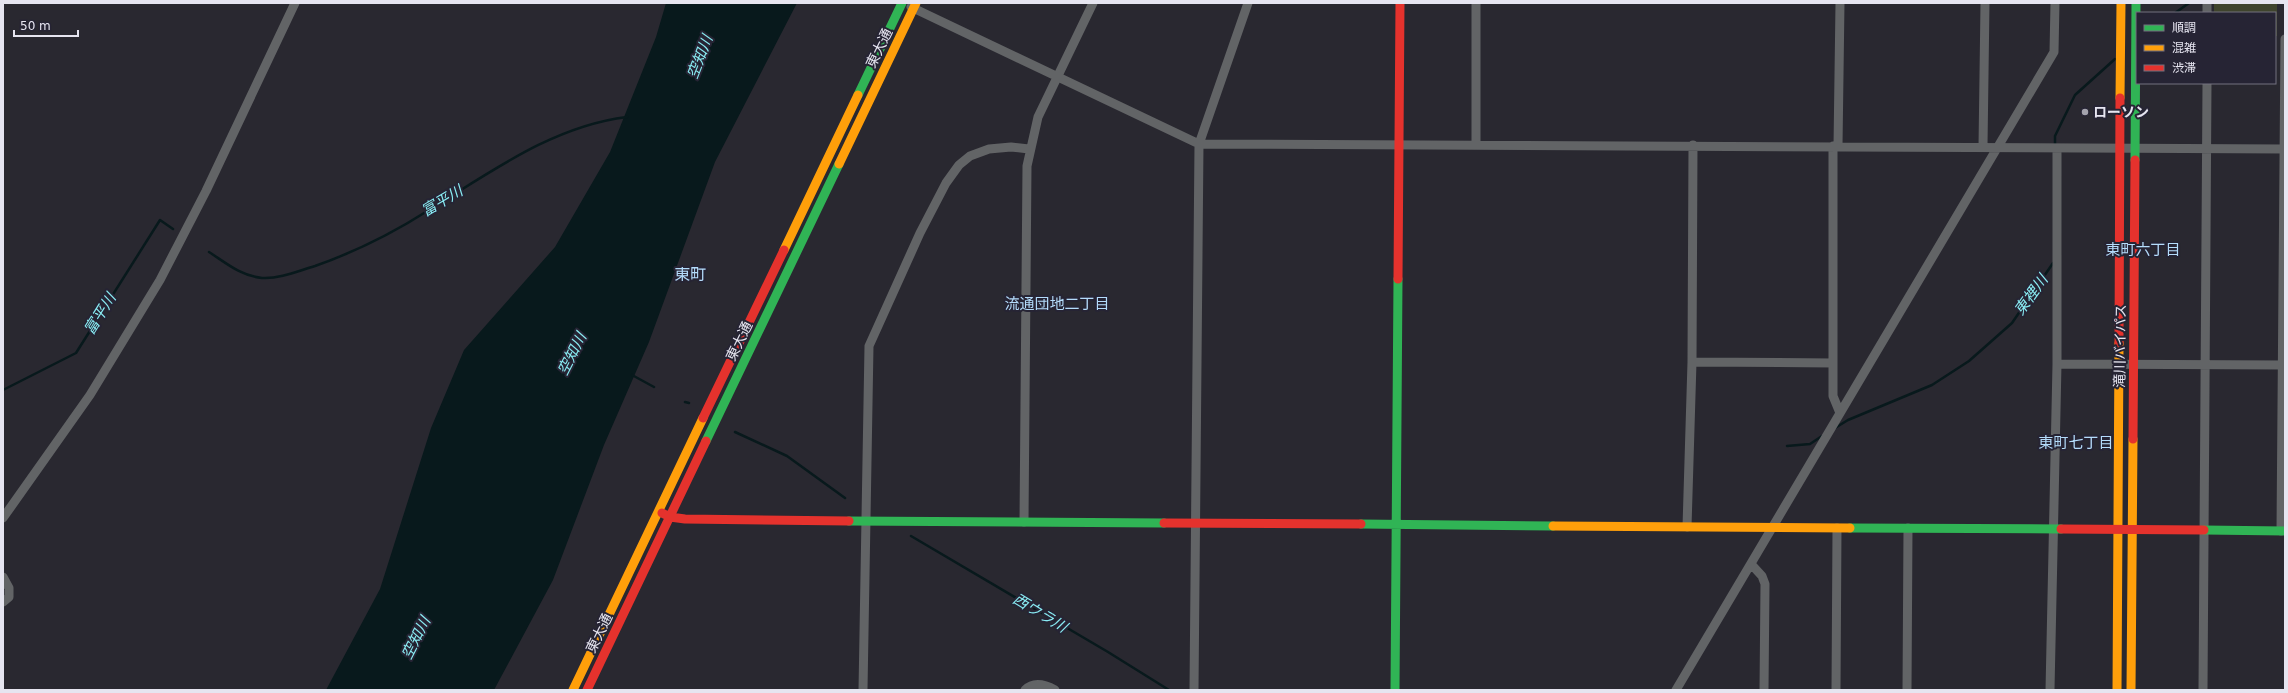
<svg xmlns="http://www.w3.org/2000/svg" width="2288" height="693" viewBox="0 0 2288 693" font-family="'DejaVu Sans','Noto Sans JP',sans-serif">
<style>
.green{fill:#3f442d}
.water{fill:#08191c}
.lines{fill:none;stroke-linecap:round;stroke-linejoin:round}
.stream{stroke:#08191c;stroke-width:2.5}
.street{stroke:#626466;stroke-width:9}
.fast{stroke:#30b455;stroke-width:9}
.slow{stroke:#ff9f0a;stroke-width:9}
.jam{stroke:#e5322d;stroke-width:9}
.poi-dot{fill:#a4a3ad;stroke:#262434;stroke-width:1.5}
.labels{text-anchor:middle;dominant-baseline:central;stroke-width:4;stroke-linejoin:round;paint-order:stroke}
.street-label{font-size:14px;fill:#e6e5f0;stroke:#262434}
.poi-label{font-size:14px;font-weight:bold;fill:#e6e5f0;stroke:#262434;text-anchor:start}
.water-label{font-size:15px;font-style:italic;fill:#8aedf4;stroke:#262434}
.neighbourhood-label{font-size:15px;fill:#b4dcfb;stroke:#262434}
.quarter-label{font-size:16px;fill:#b4dcfb;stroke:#262434}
</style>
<rect width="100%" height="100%" fill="#292830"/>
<!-- green -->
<path class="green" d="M 2214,3 L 2277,3 L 2277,36 L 2275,36 L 2275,13 L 2214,13 Z"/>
<!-- water -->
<path class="water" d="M 666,3 L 797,3 L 715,162 L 649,342 L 604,445 L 553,580 L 494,690 L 326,690 L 380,589 L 431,428 L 464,350 L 555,247 L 610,152 L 656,37 Z"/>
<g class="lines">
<!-- stream -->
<path class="stream" d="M 2175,13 L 2189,3
M 2055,146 L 2055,136 L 2075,95 L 2115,59
M 209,252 C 226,263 241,276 262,278 C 280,279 298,271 315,266 C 355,252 393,233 429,210 C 491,172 553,126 627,117
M 632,375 L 654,387
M 3,390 L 76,353 L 160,220 L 173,229
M 685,402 L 689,403
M 1835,428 L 1848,420 L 1932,385 L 1969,361 L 2012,323 L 2053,263
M 735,432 L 787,456 L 845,498
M 1787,446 L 1810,444 L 1822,436
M 911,536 L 1108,652 L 1169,690"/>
<!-- street -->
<path class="street" d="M 911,7 L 1199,144 L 2285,149
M 2207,13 L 2207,3
M 1476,144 L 1476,3
M 1833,146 L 1833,396 L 1840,413
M 1838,146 L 1840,3
M 1983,146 L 1985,3
M 1692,362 L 1833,363
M 2057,364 L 2285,365
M 3,518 L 90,395 L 160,280 L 206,191 L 295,3
M 1024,522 L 1027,166 L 1038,117 L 1093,3
M 1687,527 L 1692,362 L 1693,145
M 2281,531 L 2285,39
M 1751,564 L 1762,576 L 1765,584 L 1764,690
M 3,577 L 9,588 L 9,597 L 3,602
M 863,690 L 869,346 L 920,233 L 946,183 L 959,165 L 970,156 L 989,149 L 1011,147 L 1029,149
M 1025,690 C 1034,681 1046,685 1055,690
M 1194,690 L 1199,144 L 1248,3
M 1676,690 L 2054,52 L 2055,3
M 1836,690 L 1837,528
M 1907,690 L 1908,528
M 2050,690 L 2057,364 L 2057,148
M 2203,690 L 2207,83"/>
<!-- fast -->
<path class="fast" d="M 858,95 L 902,3
M 2135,160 L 2136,3
M 706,441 L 839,164
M 849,521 L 1164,523
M 1361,524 L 1553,526
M 1850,528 L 2061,529
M 2204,530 L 2285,531
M 1395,690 L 1398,279"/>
<!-- slow -->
<path class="slow" d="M 2120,98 L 2121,3
M 839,164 L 916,3
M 784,250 L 858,95
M 1553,526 L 1850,528
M 573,690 L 703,418
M 2117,690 L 2119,343
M 2131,690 L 2133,439"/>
<!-- jam -->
<path class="jam" d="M 1398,279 L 1400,3
M 2119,343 L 2120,98
M 703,418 L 784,250
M 2133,439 L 2135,160
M 662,513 L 670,517 L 685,519 L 849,521
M 1164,523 L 1361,524
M 2061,529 L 2204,530
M 587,690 L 706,441"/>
</g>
<!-- markers -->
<circle class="poi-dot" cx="2085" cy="112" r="4"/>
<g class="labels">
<!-- street labels -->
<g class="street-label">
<text transform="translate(879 48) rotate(-64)">東大通</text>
<text transform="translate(739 341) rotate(-64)">東大通</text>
<text transform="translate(2120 346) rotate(-89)">滝川バイパス</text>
<text transform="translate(599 633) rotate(-64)">東大通</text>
</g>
<!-- poi labels -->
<g class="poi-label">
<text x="2093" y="112">ローソン</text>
</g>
<!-- water labels -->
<g class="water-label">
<text transform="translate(700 57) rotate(-69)">空知川</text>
<text transform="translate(442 201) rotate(-31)">富平川</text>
<text transform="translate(2031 295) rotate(-54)">東裡川</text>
<text transform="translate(100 314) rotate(-58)">富平川</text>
<text transform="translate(572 354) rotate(-63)">空知川</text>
<text transform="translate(1040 613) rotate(31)">西ウラ川</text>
<text transform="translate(416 638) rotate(-63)">空知川</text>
</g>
<!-- neighbourhood labels -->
<g class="neighbourhood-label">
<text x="2143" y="250">東町六丁目</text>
<text x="1057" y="304">流通団地二丁目</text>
<text x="2076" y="443">東町七丁目</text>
</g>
<!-- quarter labels -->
<g class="quarter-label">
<text x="690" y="274">東町</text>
</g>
</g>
<!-- border -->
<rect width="2288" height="693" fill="none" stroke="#e6e5f0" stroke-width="8"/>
<!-- legend -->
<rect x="2136" y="12" width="140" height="72" fill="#262434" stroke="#73717f"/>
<rect x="2144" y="25" width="20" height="6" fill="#30b455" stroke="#73717f"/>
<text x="2172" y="32" font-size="12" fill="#e6e5f0">順調</text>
<rect x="2144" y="45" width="20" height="6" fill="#ff9f0a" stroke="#73717f"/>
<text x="2172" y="52" font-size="12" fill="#e6e5f0">混雑</text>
<rect x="2144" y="65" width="20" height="6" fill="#e5322d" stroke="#73717f"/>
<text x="2172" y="72" font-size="12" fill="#e6e5f0">渋滞</text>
<!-- scale -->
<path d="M14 30v6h64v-6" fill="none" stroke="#e6e5f0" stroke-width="2"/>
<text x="20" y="30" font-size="12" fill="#e6e5f0" stroke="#262434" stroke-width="3" paint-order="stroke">50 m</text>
</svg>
